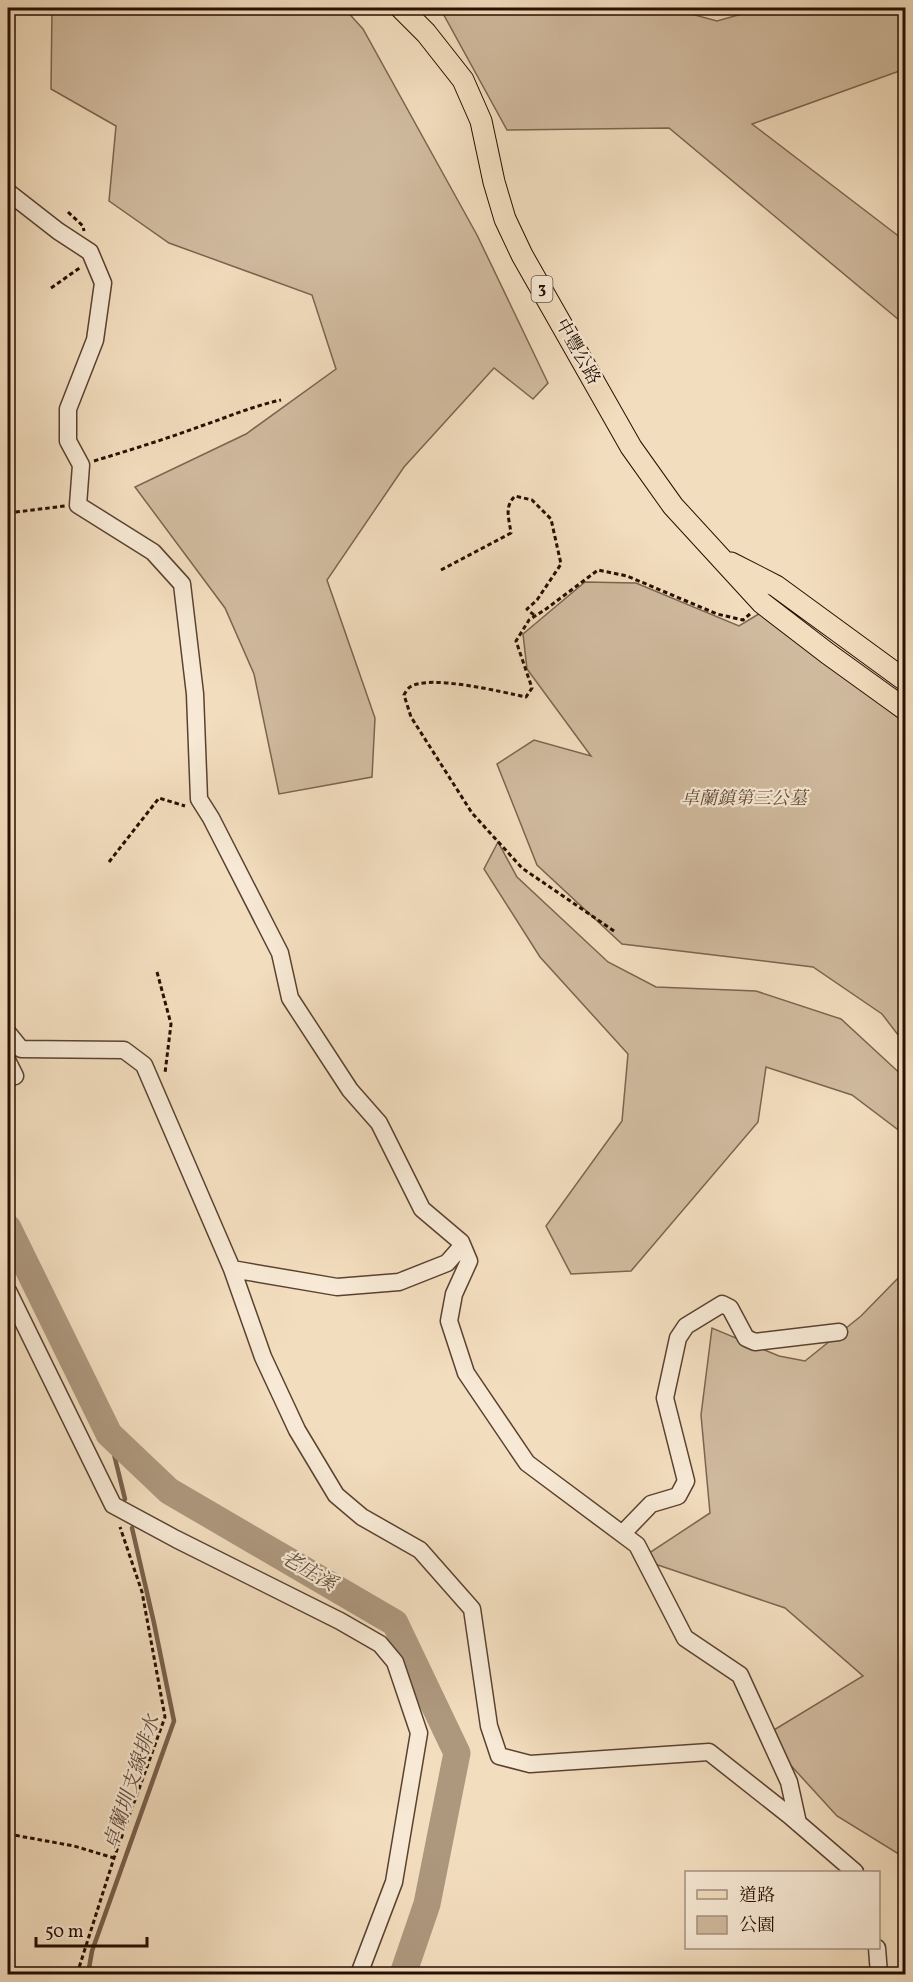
<svg xmlns="http://www.w3.org/2000/svg" width="913" height="1982" viewBox="0 0 913 1982" font-family="Vollkorn,'Noto Serif TC',serif">
<style>
.green{fill:#d0ba9e;stroke:#7c644f;stroke-width:1.5}
.lines{fill:none;stroke-linecap:round;stroke-linejoin:round}
.stream{stroke:#78604b;stroke-width:4.5}
.river{stroke:#ad977d;stroke-width:27}
.minor-casing{stroke:#5a4230;stroke-width:19}
.major-casing{stroke:#280e00;stroke-width:23}
.path{stroke:#280e00;stroke-width:3;stroke-dasharray:4.5 3;stroke-linecap:butt}
.minor{stroke:#f7e9d5;stroke-width:16}
.major{stroke:#f2ddbe;stroke-width:21}
.labels{text-anchor:middle;dominant-baseline:central;stroke-width:4.5;stroke-linejoin:round;paint-order:stroke}
.shield{fill:#f7e9d5;stroke:#665040;stroke-width:1.5}
.shield-label{font-size:16px;font-weight:bold;fill:#280e00}
.street-label{font-size:18px;fill:#280e00;stroke:#f7e9d5}
.park-label{font-size:18px;font-style:italic;fill:#634a37;stroke:#f7e9d5}
.water-label{font-size:20px;font-style:italic;fill:#644c38;stroke:#f7e9d5}
</style>
<rect width="100%" height="100%" fill="#f2ddbe"/>
<filter id="stains"><feTurbulence type="fractalNoise" baseFrequency=".00333" numOctaves="4"/><feColorMatrix values="0 0 0 0 .2 0 0 0 0 .09 0 0 0 0 .02 0 0 0 .5 -.17"/></filter>
<radialGradient id="worn" r=".72"><stop offset=".6" stop-color="#630" stop-opacity="0"/><stop offset="1" stop-color="#630" stop-opacity=".3"/></radialGradient>
<!-- green -->
<path class="green" d="M 52,8 L 344,8 L 363,29 L 477,235 L 548,383 L 533,399 L 494,368 L 404,467 L 327,580 L 375,718 L 372,777 L 279,794 L 254,674 L 225,608 L 135,487 L 246,434 L 336,369 L 312,295 L 169,243 L 109,201 L 116,126 L 51,89 Z
M 440,8 L 669,8 L 717,21 L 763,8 L 905,8 L 905,69 L 752,124 L 905,241 L 905,325 L 669,128 L 507,130 Z
M 585,582 L 636,583 L 739,626 L 762,612 L 905,723 L 905,1044 L 882,1014 L 813,967 L 622,944 L 537,865 L 497,764 L 534,740 L 591,756 L 527,669 L 523,634 Z
M 498,842 L 517,877 L 608,962 L 656,987 L 756,991 L 841,1019 L 905,1078 L 905,1135 L 852,1095 L 766,1067 L 758,1122 L 631,1271 L 571,1274 L 546,1226 L 622,1121 L 628,1054 L 540,957 L 484,869 Z
M 905,1271 L 905,1858 L 837,1816 L 764,1736 L 863,1676 L 785,1608 L 640,1559 L 710,1513 L 701,1415 L 712,1328 L 779,1356 L 805,1361 L 861,1316 Z"/>
<g class="lines">
<!-- stream -->
<path class="stream" d="M 109,1434 L 125,1499
M 88,1974 L 92,1951 L 174,1721 L 154,1623 L 132,1528"/>
<!-- river -->
<path class="river" d="M 8,1228 L 109,1434 L 169,1491 L 395,1623 L 457,1753 L 427,1904 L 403,1974"/>
<defs>
<path id="minor" d="M 8,192 L 58,231 L 90,252 L 103,283 L 95,340 L 68,409 L 68,441 L 81,465 L 78,505 L 153,552 L 182,584 L 195,694 L 199,799 L 211,818 L 280,953 L 290,998 L 350,1090 L 379,1123 L 422,1209 L 461,1242 L 469,1261 L 454,1294 L 449,1321 L 466,1373 L 527,1463 L 637,1545 L 685,1638 L 740,1675 L 789,1782 L 798,1823
M 8,1033 L 21,1049 L 124,1050 L 144,1065 L 232,1269 L 263,1357 L 297,1430 L 336,1495 L 362,1517 L 420,1550 L 472,1609 L 489,1726 L 499,1756 L 530,1764 L 709,1752 L 790,1816 L 855,1872
M 8,1062 L 15,1076
M 232,1269 L 337,1287 L 399,1282 L 447,1263 L 462,1246
M 8,1291 L 113,1505 L 176,1539 L 340,1621 L 380,1644 L 395,1662 L 419,1733 L 394,1882 L 359,1974
M 623,1533 L 651,1504 L 678,1496 L 686,1481 L 665,1398 L 678,1338 L 686,1326 L 722,1304 L 730,1308 L 746,1338 L 755,1342 L 839,1332
M 877,1948 L 879,1974"/>
<path id="major" d="M 401,8 L 426,33 L 463,80 L 481,121 L 494,182 L 505,219 L 522,255 L 631,447 L 673,506 L 762,603 L 827,653 L 906,710
M 731,563 L 776,586 L 906,681"/>
</defs>
<!-- minor casing -->
<use href="#minor" class="minor-casing"/>
<!-- major casing -->
<use href="#major" class="major-casing"/>
<!-- path -->
<path class="path" d="M 68,212 L 83,226 L 84,231
M 51,288 L 81,267
M 94,461 C 130,450 166,439 201,426 C 228,417 253,406 281,400
M 8,513 L 65,506
M 441,570 L 511,533 C 509,518 504,507 515,496 L 532,500 L 551,519 L 561,564 L 537,600 L 527,609 L 535,616
M 109,862 L 159,798 L 185,806
M 614,931 L 522,868 L 472,813 L 411,717 L 404,695 C 405,693 408,688 410,687 C 429,674 502,692 526,697 L 532,688 L 516,641 L 529,620 L 546,609 L 598,570 L 627,576 L 717,614 L 743,620 L 750,614
M 157,972 L 171,1024 L 165,1073
M 8,1834 L 74,1846 L 114,1858
M 77,1974 L 114,1858 L 165,1717 L 142,1592 L 120,1527"/>
<!-- minor -->
<use href="#minor" class="minor"/>
<!-- major -->
<use href="#major" class="major"/>
</g>
<g class="labels">
<!-- shield labels -->
<rect class="shield" x="531.5" y="276" width="21" height="26" rx="4.5"/>
<g class="shield-label">
<text x="542" y="289">3</text>
</g>
<!-- street labels -->
<g class="street-label">
<text transform="translate(577 352) rotate(61)">中豐公路</text>
</g>
<!-- park labels -->
<g class="park-label">
<text x="744" y="799">卓蘭鎮第三公墓</text>
</g>
<!-- water labels -->
<g class="water-label">
<text transform="translate(308 1572) rotate(30)">老庄溪</text>
<text transform="translate(133 1783) rotate(-72)">卓蘭圳支線排水</text>
</g>
</g>
<!-- margin -->
<rect width="913" height="1982" fill="none" stroke="#f2ddbe" stroke-width="30"/>
<rect x="9" y="9" width="895" height="1964" fill="none" stroke="#280e00" stroke-width="3"/>
<rect x="15" y="15" width="883" height="1952" fill="none" stroke="#280e00" stroke-width="1.5"/>
<!-- legend -->
<rect x="685" y="1871" width="195" height="78" fill="#f7e9d5" stroke="#a49180" stroke-width="1.5"/>
<rect x="697" y="1890" width="30" height="9" fill="#f2ddbe" stroke="#a49180" stroke-width="1.5"/>
<text x="739" y="1901" font-size="18" fill="#280e00">道路</text>
<rect x="697" y="1916" width="30" height="18" fill="#d0ba9e" stroke="#a49180" stroke-width="1.5"/>
<text x="739" y="1931" font-size="18" fill="#280e00">公園</text>
<!-- scale -->
<path d="M36 1937v9h111v-9" fill="none" stroke="#280e00" stroke-width="3"/>
<text x="45" y="1937" font-size="18" fill="#280e00" stroke="#f7e9d5" stroke-width="4.5" paint-order="stroke">50 m</text>
<rect width="100%" height="100%" filter="url(#stains)"/>
<rect width="100%" height="100%" fill="url(#worn)"/>
</svg>
